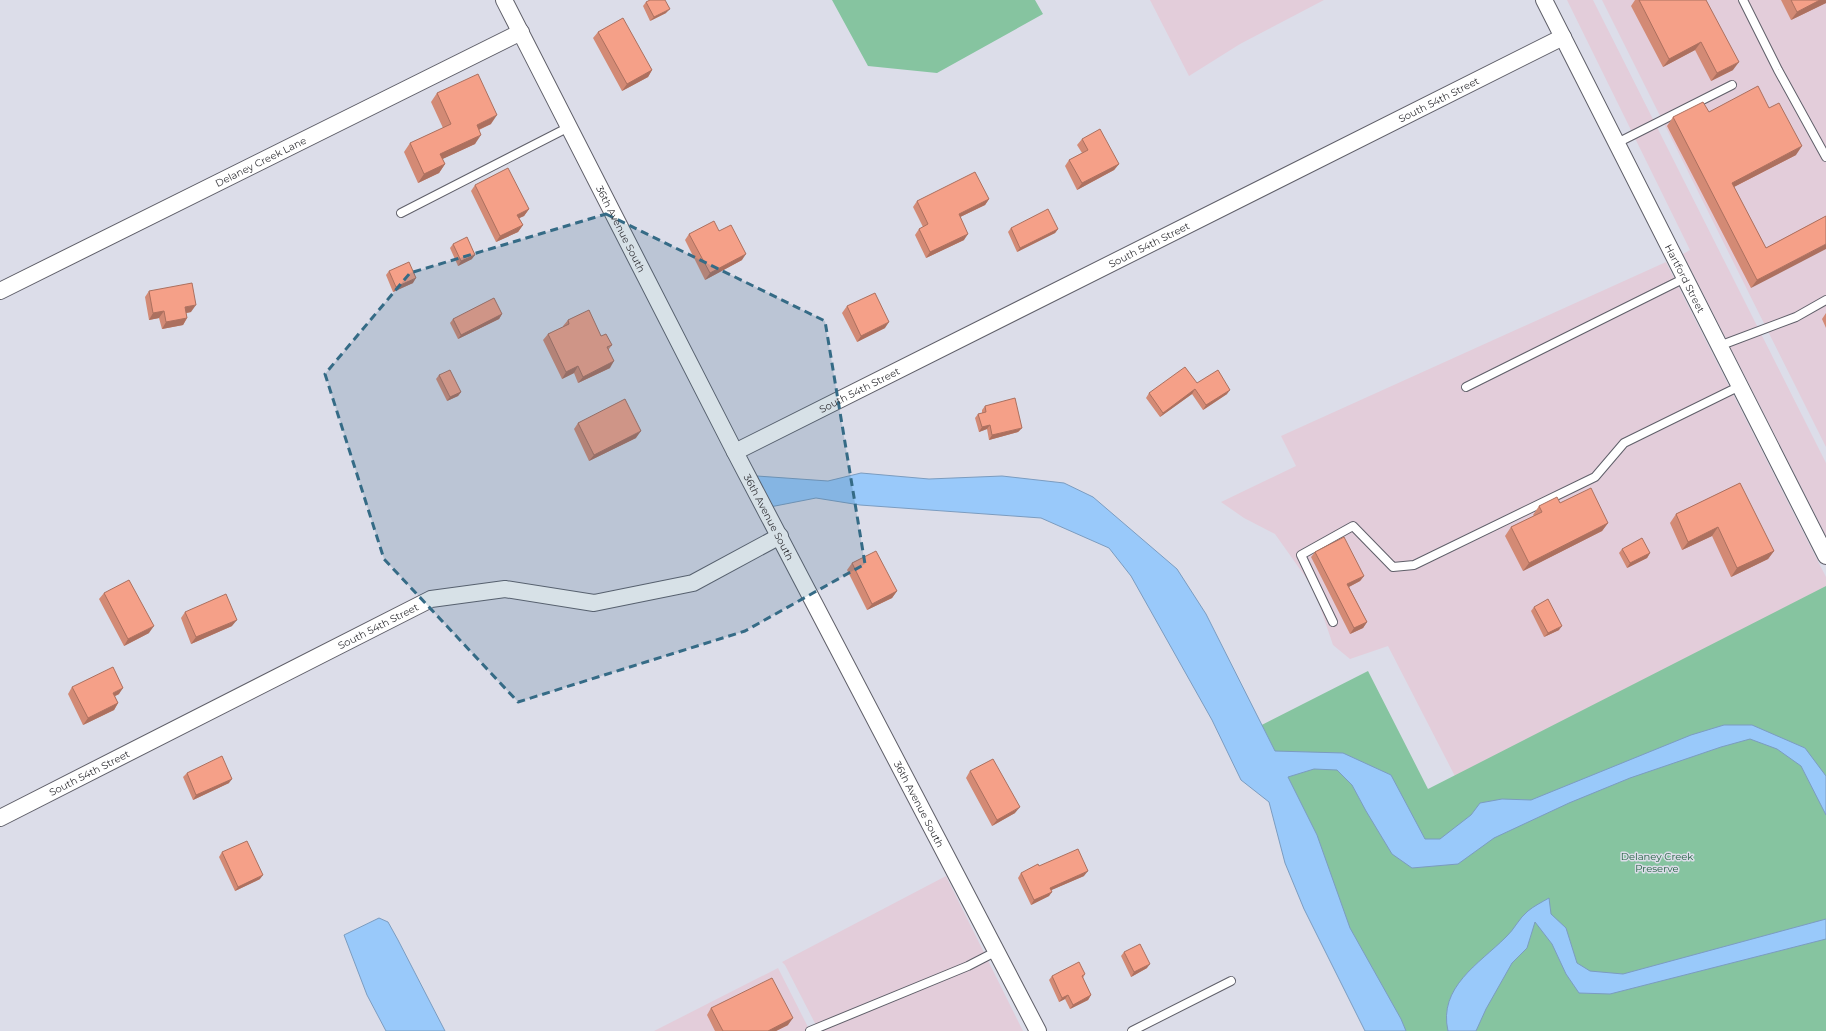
<svg xmlns="http://www.w3.org/2000/svg" width="1826" height="1031" viewBox="0 0 1826 1031" font-family="Montserrat,sans-serif">
<style>
.industrial{fill:#e3cdda}
.green{fill:#86c4a0}
.water{fill:#99c9fa;stroke:#7b9cc0}
.lines{fill:none;stroke-linecap:round;stroke-linejoin:round}
.lane-casing{stroke:#5f5f69;stroke-width:10}
.street-casing{stroke:#5f5f69;stroke-width:18}
.lane{stroke:#fff;stroke-width:8}
.street{stroke:#fff;stroke-width:16}
.wall{fill:#d38a75}
.shaded-wall{fill:#ac705f}
.building{fill:#f5a088;stroke:#ac705f}
.marked{fill:#356b86;fill-opacity:0.2;stroke:#356b86;stroke-width:3;stroke-dasharray:8 5;stroke-linejoin:round}
.labels{text-anchor:middle;dominant-baseline:central;stroke-width:3;stroke-linejoin:round;paint-order:stroke}
.street-label{font-size:10px;fill:#343439;stroke:#dcdde9}
.park-label{font-size:10px;fill:#216040;stroke:#dcdde9}
</style>
<rect width="100%" height="100%" fill="#dcdde9"/>
<!-- industrial -->
<path class="industrial" d="M 1150,0 L 1324,0 L 1240,44 L 1189,76 Z
M 1567,0 L 1593,0 L 1826,463 L 1826,536 L 1683,254 L 1690,250 Z
M 1602,0 L 1826,0 L 1826,447 Z
M 1666,262 L 1826,577 L 1826,605 L 1459,784 L 1388,646 L 1350,659 L 1333,645 L 1314,589 L 1275,534 L 1244,518 L 1221,502 L 1296,466 L 1281,436 Z
M 946,876 L 1023,1031 L 819,1031 L 785,965 L 782,962 Z
M 778,968 L 810,1031 L 654,1031 Z"/>
<!-- green -->
<path class="green" d="M 832,0 L 1035,0 L 1043,14 L 937,73 L 868,66 Z
M 1826,586 L 1826,1031 L 1387,1031 L 1238,737 L 1368,671 L 1428,789 Z"/>
<!-- water -->
<path class="water" d="M 861,473 L 929,479 L 1002,476 L 1064,483 L 1093,497 L 1177,569 L 1206,614 L 1275,751 L 1343,753 L 1391,775 L 1425,839 L 1440,839 L 1471,815 L 1480,803 L 1502,799 L 1531,800 L 1691,735 L 1724,725 L 1752,725 L 1805,748 L 1826,776 L 1826,815 L 1801,766 L 1777,749 L 1750,739 L 1721,747 L 1630,778 L 1569,803 L 1494,838 L 1458,864 L 1412,868 L 1392,854 L 1366,811 L 1352,785 L 1337,770 L 1314,769 L 1288,777 L 1317,835 L 1350,928 L 1401,1019 L 1406,1031 L 1365,1031 L 1304,909 L 1285,863 L 1269,802 L 1241,780 L 1212,720 L 1131,576 L 1109,548 L 1041,518 L 860,505 L 816,498 L 770,507 L 757,476 L 828,481 Z
M 1549,898 L 1551,914 L 1566,928 L 1577,963 L 1590,971 L 1623,974 L 1826,919 L 1826,939 L 1610,994 L 1579,993 L 1566,974 L 1552,944 L 1535,922 L 1527,948 L 1512,963 L 1486,1009 L 1476,1031 L 1448,1031 C 1438,987 1479,964 1506,937 C 1514,930 1519,918 1528,911 C 1534,906 1542,902 1549,898 Z
M 379,918 L 388,922 L 398,940 L 445,1031 L 386,1031 L 367,995 L 344,935 Z"/>
<g class="lines">
<defs>
<path id="lane" d="M 1743,0 L 1778,70 L 1826,157
M 1617,143 L 1732,85
M 401,213 L 569,127
M 1719,346 L 1796,317 L 1826,300
M 1466,387 L 1685,278
M 1333,622 L 1301,555 L 1353,526 L 1393,567 L 1414,565 L 1595,477 L 1624,443 L 1740,386
M 810,1031 L 968,966 L 997,951
M 1132,1031 L 1231,981"/>
<g id="street">
<path id="s1" d="M 504,0 L 735,452 L 1038,1031"/>
<path id="s2" d="M 1544,0 L 1826,556"/>
<path id="s3" d="M 0,291 L 521,32"/>
<path id="s4" d="M 735,452 L 1563,37"/>
<path id="s5" d="M 0,818 L 431,599 L 505,589 L 594,603 L 693,583 L 780,536"/>
</g>
</defs>
<!-- lane casing -->
<use href="#lane" class="lane-casing"/>
<!-- street casing -->
<use href="#street" class="street-casing"/>
<!-- lane -->
<use href="#lane" class="lane"/>
<!-- street -->
<use href="#street" class="street"/>
</g>
<!-- wall -->
<path class="wall" d="M 1635,0 L 1706,0 L 1733,70 L 1711,81 L 1695,50 L 1663,67 L 1631,6 Z
M 1781,0 L 1826,0 L 1826,3 L 1791,20 Z
M 646,2 L 666,13 L 650,21 L 643,6 Z
M 598,32 L 652,70 L 648,77 L 622,91 L 593,38 Z
M 437,93 L 491,124 L 479,130 L 475,144 L 442,159 L 445,164 L 439,173 L 418,183 L 404,152 L 410,143 L 443,128 L 431,102 Z
M 1769,108 L 1796,155 L 1734,187 L 1766,248 L 1826,216 L 1751,288 L 1667,126 L 1673,117 L 1709,112 Z
M 1082,139 L 1119,164 L 1114,170 L 1077,190 L 1065,166 L 1069,160 L 1082,153 L 1077,145 Z
M 475,185 L 529,209 L 524,216 L 519,218 L 523,225 L 518,232 L 496,242 L 471,191 Z
M 989,199 L 985,205 L 960,217 L 964,240 L 926,258 L 915,235 L 919,229 L 923,227 L 913,207 L 917,201 Z
M 1011,228 L 1058,229 L 1055,233 L 1017,252 L 1008,232 Z
M 689,234 L 742,260 L 705,280 L 685,240 Z
M 453,244 L 472,259 L 458,266 L 450,248 Z
M 389,271 L 413,283 L 393,292 L 386,275 Z
M 149,291 L 191,312 L 186,313 L 187,318 L 183,325 L 162,329 L 159,318 L 149,320 L 145,297 Z
M 847,306 L 885,328 L 857,342 L 842,313 Z
M 1826,313 L 1826,328 L 1822,319 Z
M 502,314 L 499,319 L 458,339 L 450,323 L 453,319 Z
M 568,320 L 601,336 L 612,345 L 609,349 L 610,368 L 578,383 L 574,373 L 562,379 L 543,340 L 548,334 L 563,327 L 563,326 Z
M 439,375 L 461,392 L 458,396 L 447,401 L 436,379 Z
M 1197,383 L 1227,394 L 1203,410 L 1192,394 L 1160,417 L 1146,398 L 1149,393 Z
M 985,406 L 1022,428 L 1018,432 L 989,440 L 987,429 L 979,432 L 975,418 L 978,414 L 982,413 L 982,410 Z
M 578,423 L 636,438 L 589,461 L 574,429 Z
M 1740,483 L 1774,551 L 1768,559 L 1731,577 L 1712,536 L 1682,550 L 1670,523 L 1676,514 Z
M 1560,503 L 1608,523 L 1602,531 L 1523,571 L 1505,536 L 1511,527 L 1534,516 L 1533,515 L 1539,506 Z
M 1622,549 L 1650,553 L 1647,558 L 1627,568 L 1619,553 Z
M 1315,552 L 1364,576 L 1360,581 L 1349,587 L 1367,622 L 1363,628 L 1350,634 L 1311,557 Z
M 852,563 L 897,591 L 892,598 L 867,610 L 847,570 Z
M 104,593 L 149,633 L 124,646 L 99,599 Z
M 1534,607 L 1559,630 L 1544,637 L 1531,611 Z
M 185,612 L 232,626 L 191,644 L 181,618 Z
M 72,687 L 119,694 L 115,696 L 118,703 L 114,710 L 83,725 L 68,694 Z
M 970,771 L 1015,813 L 992,826 L 966,778 Z
M 187,773 L 229,783 L 193,800 L 183,777 Z
M 222,852 L 260,879 L 235,891 L 219,857 Z
M 1039,866 L 1084,876 L 1051,890 L 1049,896 L 1031,905 L 1018,878 L 1021,873 Z
M 1124,952 L 1147,968 L 1131,977 L 1121,956 Z
M 1085,974 L 1083,978 L 1091,995 L 1088,1000 L 1070,1009 L 1065,999 L 1059,1002 L 1049,980 L 1052,976 Z
M 711,1008 L 788,1025 L 776,1031 L 715,1031 L 707,1015 Z"/>
<!-- shaded-wall -->
<path class="shaded-wall" d="M 1820,0 L 1826,0 L 1826,3 L 1791,20 L 1797,12 Z
M 670,9 L 666,13 L 650,21 L 654,17 Z
M 1701,42 L 1695,50 L 1663,67 L 1669,59 Z
M 1739,62 L 1733,70 L 1711,81 L 1717,73 Z
M 652,70 L 648,77 L 622,91 L 627,84 Z
M 497,115 L 491,124 L 471,133 L 477,125 Z
M 481,135 L 475,144 L 434,163 L 440,154 Z
M 1802,146 L 1796,155 L 1726,191 L 1732,183 Z
M 445,164 L 439,173 L 418,183 L 424,174 Z
M 1119,164 L 1114,170 L 1077,190 L 1082,183 Z
M 989,199 L 985,205 L 954,220 L 959,214 Z
M 529,209 L 524,216 L 513,221 L 517,215 Z
M 523,225 L 518,232 L 496,242 L 500,236 Z
M 1058,229 L 1055,233 L 1017,252 L 1020,248 Z
M 968,234 L 964,240 L 926,258 L 930,252 Z
M 1826,244 L 1826,249 L 1751,288 L 1757,280 Z
M 746,254 L 742,260 L 705,280 L 710,273 Z
M 475,255 L 472,259 L 458,266 L 461,261 Z
M 416,278 L 413,283 L 393,292 L 396,287 Z
M 196,305 L 191,312 L 181,314 L 185,307 Z
M 164,311 L 159,318 L 149,320 L 153,313 Z
M 502,314 L 499,319 L 458,339 L 461,335 Z
M 187,318 L 183,325 L 162,329 L 166,322 Z
M 889,322 L 885,328 L 857,342 L 861,336 Z
M 614,361 L 610,368 L 578,383 L 583,377 Z
M 578,366 L 574,373 L 562,379 L 566,372 Z
M 1195,389 L 1192,394 L 1160,417 L 1163,413 Z
M 1230,390 L 1227,394 L 1203,410 L 1206,405 Z
M 461,392 L 458,396 L 447,401 L 450,397 Z
M 990,425 L 987,429 L 979,432 L 982,427 Z
M 1022,428 L 1018,432 L 989,440 L 992,435 Z
M 641,431 L 636,438 L 589,461 L 594,455 Z
M 1608,523 L 1602,531 L 1523,571 L 1529,563 Z
M 1718,527 L 1712,536 L 1682,550 L 1688,542 Z
M 1774,551 L 1768,559 L 1731,577 L 1737,568 Z
M 1650,553 L 1647,558 L 1627,568 L 1630,563 Z
M 1364,576 L 1360,581 L 1343,590 L 1347,584 Z
M 897,591 L 892,598 L 867,610 L 872,604 Z
M 237,620 L 232,626 L 191,644 L 196,637 Z
M 1367,622 L 1363,628 L 1350,634 L 1354,628 Z
M 154,626 L 149,633 L 124,646 L 128,639 Z
M 1562,626 L 1559,630 L 1544,637 L 1548,633 Z
M 123,688 L 119,694 L 109,699 L 113,693 Z
M 118,703 L 114,710 L 83,725 L 88,718 Z
M 232,779 L 229,783 L 193,800 L 196,795 Z
M 1020,807 L 1015,813 L 992,826 L 997,820 Z
M 1088,871 L 1084,876 L 1047,892 L 1050,888 Z
M 263,875 L 260,879 L 235,891 L 238,887 Z
M 1052,892 L 1049,896 L 1031,905 L 1034,900 Z
M 1150,964 L 1147,968 L 1131,977 L 1134,972 Z
M 1068,995 L 1065,999 L 1059,1002 L 1062,998 Z
M 1091,995 L 1088,1000 L 1070,1009 L 1073,1005 Z
M 793,1018 L 788,1025 L 776,1031 L 768,1031 Z"/>
<!-- building -->
<path class="building" d="M 650,0 L 665,0 L 670,9 L 654,17 L 646,2 Z
M 1639,0 L 1706,0 L 1739,62 L 1717,73 L 1701,42 L 1669,59 Z
M 1791,0 L 1820,0 L 1797,12 Z
M 623,18 L 652,70 L 627,84 L 598,32 Z
M 478,74 L 497,115 L 477,125 L 481,135 L 440,154 L 445,164 L 424,174 L 410,143 L 451,124 L 437,93 Z
M 1758,86 L 1769,108 L 1779,103 L 1802,146 L 1732,183 L 1766,248 L 1826,216 L 1826,244 L 1757,280 L 1673,117 L 1703,102 L 1709,112 Z
M 1100,129 L 1119,164 L 1082,183 L 1069,160 L 1088,150 L 1082,139 Z
M 508,168 L 529,209 L 517,215 L 523,225 L 500,236 L 475,185 Z
M 975,172 L 989,199 L 959,214 L 968,234 L 930,252 L 919,229 L 928,224 L 917,201 Z
M 1048,209 L 1058,229 L 1020,248 L 1011,228 Z
M 714,221 L 719,231 L 731,225 L 746,254 L 710,273 L 689,234 Z
M 467,237 L 475,255 L 461,261 L 453,244 Z
M 409,262 L 416,278 L 396,287 L 389,271 Z
M 192,283 L 196,305 L 185,307 L 187,318 L 166,322 L 164,311 L 153,313 L 149,291 Z
M 875,293 L 889,322 L 861,336 L 847,306 Z
M 494,298 L 502,314 L 461,335 L 453,319 Z
M 589,310 L 601,336 L 606,334 L 612,345 L 607,347 L 614,361 L 583,377 L 578,366 L 566,372 L 548,334 L 569,324 L 568,320 Z
M 1185,367 L 1197,383 L 1218,370 L 1230,390 L 1206,405 L 1195,389 L 1163,413 L 1149,393 Z
M 450,370 L 461,392 L 450,397 L 439,375 Z
M 1015,398 L 1022,428 L 992,435 L 990,425 L 982,427 L 978,414 L 986,412 L 985,406 Z
M 625,399 L 641,431 L 594,455 L 578,423 Z
M 1740,483 L 1774,551 L 1737,568 L 1718,527 L 1688,542 L 1676,514 Z
M 1591,488 L 1608,523 L 1529,563 L 1511,527 L 1542,512 L 1539,506 L 1557,497 L 1560,503 Z
M 1344,537 L 1364,576 L 1347,584 L 1367,622 L 1354,628 L 1315,552 Z
M 1642,538 L 1650,553 L 1630,563 L 1622,549 Z
M 876,551 L 897,591 L 872,604 L 852,563 Z
M 129,580 L 154,626 L 128,639 L 104,593 Z
M 226,594 L 237,620 L 196,637 L 185,612 Z
M 1548,599 L 1562,626 L 1548,633 L 1534,607 Z
M 113,667 L 123,688 L 113,693 L 118,703 L 88,718 L 72,687 Z
M 222,756 L 232,779 L 196,795 L 187,773 Z
M 993,759 L 1020,807 L 997,820 L 970,771 Z
M 247,841 L 263,875 L 238,887 L 222,852 Z
M 1078,849 L 1088,871 L 1050,888 L 1052,892 L 1034,900 L 1021,873 L 1038,864 L 1039,866 Z
M 1140,944 L 1150,964 L 1134,972 L 1124,952 Z
M 1079,962 L 1085,974 L 1082,976 L 1091,995 L 1073,1005 L 1068,995 L 1062,998 L 1052,976 Z
M 772,978 L 793,1018 L 768,1031 L 723,1031 L 711,1008 Z"/>
<!-- marked area -->
<path class="marked" d="M 606,214 L 825,321 L 865,564 L 745,631 L 518,702 L 384,559 L 325,374 L 410,273 Z"/>
<g class="labels">
<!-- street labels -->
<g class="street-label">
<text stroke="none"><textPath href="#s4" startOffset="787">South 54th Street</textPath></text>
<text stroke="none"><textPath href="#s3" startOffset="291">Delaney Creek Lane</textPath></text>
<text stroke="none"><textPath href="#s1" startOffset="257">36th Avenue South</textPath></text>
<text stroke="none"><textPath href="#s4" startOffset="463">South 54th Street</textPath></text>
<text stroke="none"><textPath href="#s2" startOffset="312">Hartford Street</textPath></text>
<text stroke="none"><textPath href="#s4" startOffset="139">South 54th Street</textPath></text>
<text stroke="none"><textPath href="#s1" startOffset="581">36th Avenue South</textPath></text>
<text stroke="none"><textPath href="#s5" startOffset="424">South 54th Street</textPath></text>
<text stroke="none"><textPath href="#s5" startOffset="100">South 54th Street</textPath></text>
<text stroke="none"><textPath href="#s1" startOffset="905">36th Avenue South</textPath></text>
</g>
<!-- park labels -->
<g class="park-label">
<text x="1657" y="856">Delaney Creek<tspan x="1657" dy="12">Preserve</tspan></text>
</g>
</g>
</svg>
